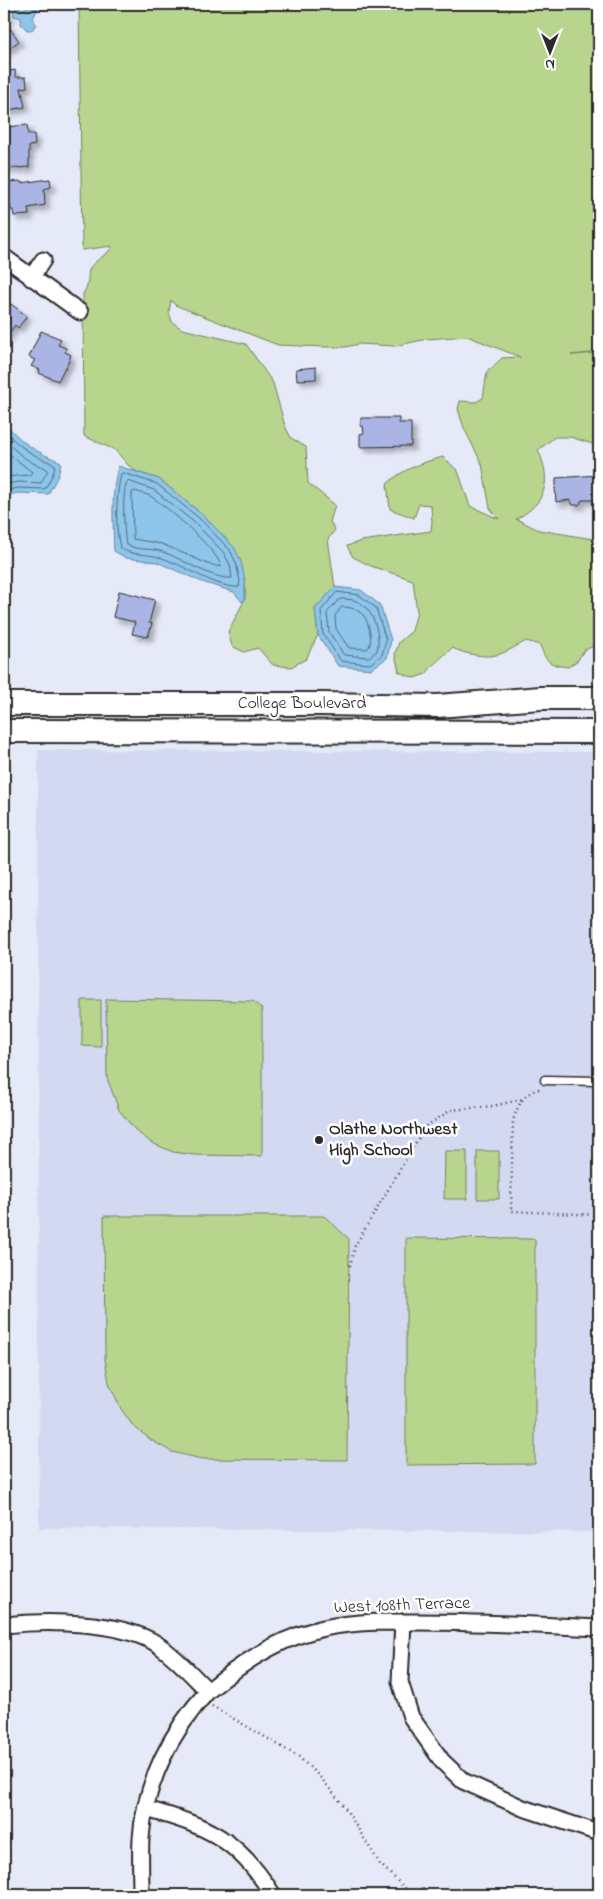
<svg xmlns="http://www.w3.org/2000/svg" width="603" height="1899" viewBox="0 0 603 1899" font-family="'Indie Flower',sans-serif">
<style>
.built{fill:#d4d9f2}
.green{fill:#b8d58e;stroke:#72805c}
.water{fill:#8dc5eb;stroke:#66879e}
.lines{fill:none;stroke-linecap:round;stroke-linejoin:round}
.shore{stroke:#526978;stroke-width:1}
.building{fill:#aab5e5;stroke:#2b2b2b;filter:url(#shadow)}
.lane-casing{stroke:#2b2b2b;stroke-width:11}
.street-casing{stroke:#2b2b2b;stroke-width:19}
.secondary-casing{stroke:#2b2b2b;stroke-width:26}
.path{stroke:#2b2b2b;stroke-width:2.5;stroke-dasharray:1 4;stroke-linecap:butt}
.lane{stroke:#fff;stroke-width:8}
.street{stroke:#fff;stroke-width:15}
.secondary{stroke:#fff;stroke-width:22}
.poi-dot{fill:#2b2b2b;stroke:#fff;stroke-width:2}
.labels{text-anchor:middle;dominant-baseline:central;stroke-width:5;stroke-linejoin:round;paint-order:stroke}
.street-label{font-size:18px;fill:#2b2b2b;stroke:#fff}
.poi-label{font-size:18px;font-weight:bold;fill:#2b2b2b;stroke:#fff;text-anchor:start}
</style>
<defs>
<filter id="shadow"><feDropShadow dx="4.5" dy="4.5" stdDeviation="2.5" flood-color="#0004"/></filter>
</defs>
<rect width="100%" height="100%" fill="#e6e9f7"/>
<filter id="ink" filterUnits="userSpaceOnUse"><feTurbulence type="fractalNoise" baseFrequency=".02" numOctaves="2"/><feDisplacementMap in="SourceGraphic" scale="10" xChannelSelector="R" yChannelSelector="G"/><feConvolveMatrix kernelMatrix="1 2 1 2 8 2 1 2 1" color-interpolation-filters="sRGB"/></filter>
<g filter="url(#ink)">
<!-- built -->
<path class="built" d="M 38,750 L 599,752 L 599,1532 L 39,1528 Z"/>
<!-- green -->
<path class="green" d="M 79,4 L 599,4 L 599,352 L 571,355 L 599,353 L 599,446 L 570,437 L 555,437 L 538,450 C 552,480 547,503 516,519 L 539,530 L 599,540 L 599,644 L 584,650 L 578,660 L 568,667 C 550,665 546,663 540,645 L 526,641 C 518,645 509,651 500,654 C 486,659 466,654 452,648 L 434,664 L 426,674 L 414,678 L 399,672 L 395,654 L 399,642 L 412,631 L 417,612 L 413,580 L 371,566 L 353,557 L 347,546 L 361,541 L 431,531 L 432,522 L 431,505 L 419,504 L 414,518 L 390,509 L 387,484 C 401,470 423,462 443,457 L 458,471 L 470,506 L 499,519 L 490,508 L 482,464 L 464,428 L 458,409 L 460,401 L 476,402 L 483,398 L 487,372 L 502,358 L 520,357 L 467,336 L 427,339 L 395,346 L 359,344 L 345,347 L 326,347 L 278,345 L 175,305 L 171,300 L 169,312 L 172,322 L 182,329 L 246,344 L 273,383 L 285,426 L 291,438 L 306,447 L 308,483 L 335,505 L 330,522 L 335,530 L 328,539 L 335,587 L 315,609 L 318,635 L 306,659 L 291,667 L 273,665 L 258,648 L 244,652 L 232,646 L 228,632 L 245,599 L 245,580 L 204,516 L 159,479 L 137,472 L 129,466 L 115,450 L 84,436 L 83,294 C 91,282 86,276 90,268 C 95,259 109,255 112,246 L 82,250 Z
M 106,999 L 253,1001 L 262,1009 L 262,1156 L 194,1155 L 173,1152 L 152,1143 L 136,1131 L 119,1110 L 107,1078 Z
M 82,1000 L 101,1000 L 101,1047 L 82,1046 Z
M 445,1151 L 467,1151 L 467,1199 L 444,1199 Z
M 477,1151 L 499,1151 L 499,1199 L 477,1199 Z
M 104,1216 L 324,1216 L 349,1239 L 347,1460 L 202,1459 L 172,1452 L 151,1440 L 133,1426 L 121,1409 L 109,1383 L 105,1359 Z
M 406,1238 L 535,1239 L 535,1464 L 406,1465 Z"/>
<!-- water -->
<path class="water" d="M 32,4 L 38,8 L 33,18 L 36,24 L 32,30 L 27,30 L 21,24 L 21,18 L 14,16 L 13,12 L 18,7 L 23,9 Z
M 4,422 C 23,444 34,451 61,462 L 58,476 L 48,494 L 18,493 L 4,496 Z
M 118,466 L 159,479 L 204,516 L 234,547 L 241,561 L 245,581 L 245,599 L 242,602 L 234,592 L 202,582 L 157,562 L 126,558 L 114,551 C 113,522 111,494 118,466 Z
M 335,587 L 361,590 L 380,605 L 391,640 L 387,658 L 371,669 L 338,666 L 318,635 L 315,609 Z"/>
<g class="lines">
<!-- shore -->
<path class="shore" d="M 4,430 C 18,446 33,456 54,464 L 55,466 L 53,474 L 45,489 L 18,488 L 4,491
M 4,439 C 12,448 22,457 33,463 C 38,466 44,466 48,470 L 41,483 L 18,482 L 4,485
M 4,450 L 32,472 L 30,475 L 4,477
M 123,473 L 157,484 L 200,519 L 230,550 L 236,563 L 240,581 L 239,587 C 213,588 183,563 158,557 C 145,553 132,556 120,548 C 115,528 116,495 121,474 Z
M 128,481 L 154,490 L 196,524 L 224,553 L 230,565 L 232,578 C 212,580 180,557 160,551 C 149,548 136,551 126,544 C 124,534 121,487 128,481 Z
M 135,491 C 140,493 146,494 150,496 C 164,504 221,553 221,567 L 208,564 L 162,544 L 133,539 L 132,493 Z
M 337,592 L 359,595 L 376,608 L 386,640 L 382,655 L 370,664 L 341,661 L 323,634 L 321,611 Z
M 340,599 C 345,599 351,599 356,601 C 374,608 381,635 377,651 L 369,657 L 344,655 L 329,632 L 327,613 Z
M 342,607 C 350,607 358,609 364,616 C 369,623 374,644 367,649 L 349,648 L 336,629 L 335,616 Z"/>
</g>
<!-- building -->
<path class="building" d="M 4,7 L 10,16 L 4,20 L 19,41 L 4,52 Z
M 15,70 L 16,77 L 26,77 L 27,87 L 21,88 L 25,107 L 4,111 L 4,72 Z
M 27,125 L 28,134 L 34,134 L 35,145 L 29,146 L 29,167 L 4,169 L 5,127 Z
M 50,179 L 51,187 L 44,189 L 45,205 L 28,208 L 29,215 L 14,216 L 13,210 L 11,210 L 7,184 L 10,182 L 20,181 L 21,183 Z
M 4,300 L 7,302 L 6,304 L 9,307 L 11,304 L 27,316 L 18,328 L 15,325 L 4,341 Z
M 41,331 L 61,339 L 58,345 L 66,348 L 65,352 L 71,355 L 66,368 L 65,367 L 58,381 L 39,373 L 40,370 L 31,366 L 35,360 L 29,357 Z
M 316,367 L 316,379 L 297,380 L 296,369 Z
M 361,418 L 399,418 L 399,423 L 411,423 L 411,446 L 360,447 L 360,434 L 364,433 L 363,426 L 360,426 Z
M 598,475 L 599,475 L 599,503 L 596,503 L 596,500 L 582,500 L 579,505 L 573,505 L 570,500 L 556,502 L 555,487 L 556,486 L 556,478 Z
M 119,591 L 155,600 L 149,623 L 152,623 L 148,637 L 132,634 L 135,622 L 113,617 Z"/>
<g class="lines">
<defs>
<path id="lane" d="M 545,1080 L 599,1081"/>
<path id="street" d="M 4,257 L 80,312
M 31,278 L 43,260
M 403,1622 L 400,1682 L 411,1717 L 442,1761 L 463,1781 L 523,1808 L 599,1833
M 4,1625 C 46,1620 121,1621 157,1644 C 176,1657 192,1675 208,1691 C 240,1665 272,1642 312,1631 C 347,1621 382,1622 417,1622 C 478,1622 539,1625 599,1628
M 146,1809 C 208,1826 238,1839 273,1895
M 141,1895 C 141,1876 140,1857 141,1838 C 145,1783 171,1731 208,1691"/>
<path id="secondary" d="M 4,704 L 321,704 L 437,706 L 541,698 L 599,698
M 4,731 L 599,732"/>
</defs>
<!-- lane casing -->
<use href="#lane" class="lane-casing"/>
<!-- street casing -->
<use href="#street" class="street-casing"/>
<!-- secondary casing -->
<use href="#secondary" class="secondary-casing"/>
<!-- path -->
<path class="path" d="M 539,1089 C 523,1093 518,1106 513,1120 L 511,1211 L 599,1215
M 350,1266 L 355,1246 L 425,1127 L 451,1110 L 493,1106 L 523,1099
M 212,1706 L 299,1757 L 320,1777 L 344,1806 L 380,1864 L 408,1891 L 419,1895"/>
<!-- lane -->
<use href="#lane" class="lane"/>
<!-- street -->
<use href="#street" class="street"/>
<!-- secondary -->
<use href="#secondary" class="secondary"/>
</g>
</g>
<!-- markers -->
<circle class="poi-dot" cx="319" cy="1140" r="5"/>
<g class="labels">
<!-- street labels -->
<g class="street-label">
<text x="302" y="704">College Boulevard</text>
<text transform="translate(402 1606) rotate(-2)">West 108th Terrace</text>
</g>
<!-- poi labels -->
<g class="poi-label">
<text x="329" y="1130">Olathe Northwest<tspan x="329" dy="21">High School</tspan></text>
</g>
</g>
<!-- margin -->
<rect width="603" height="1899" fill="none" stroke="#fff" stroke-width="20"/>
<rect x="10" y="10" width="583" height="1879" fill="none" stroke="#2b2b2b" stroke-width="2" filter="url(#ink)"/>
<!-- north arrow -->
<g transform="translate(550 52) rotate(180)" stroke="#ffffff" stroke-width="4" paint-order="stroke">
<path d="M0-4L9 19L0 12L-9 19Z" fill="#2b2b2b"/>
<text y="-8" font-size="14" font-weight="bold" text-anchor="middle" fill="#2b2b2b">N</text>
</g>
</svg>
